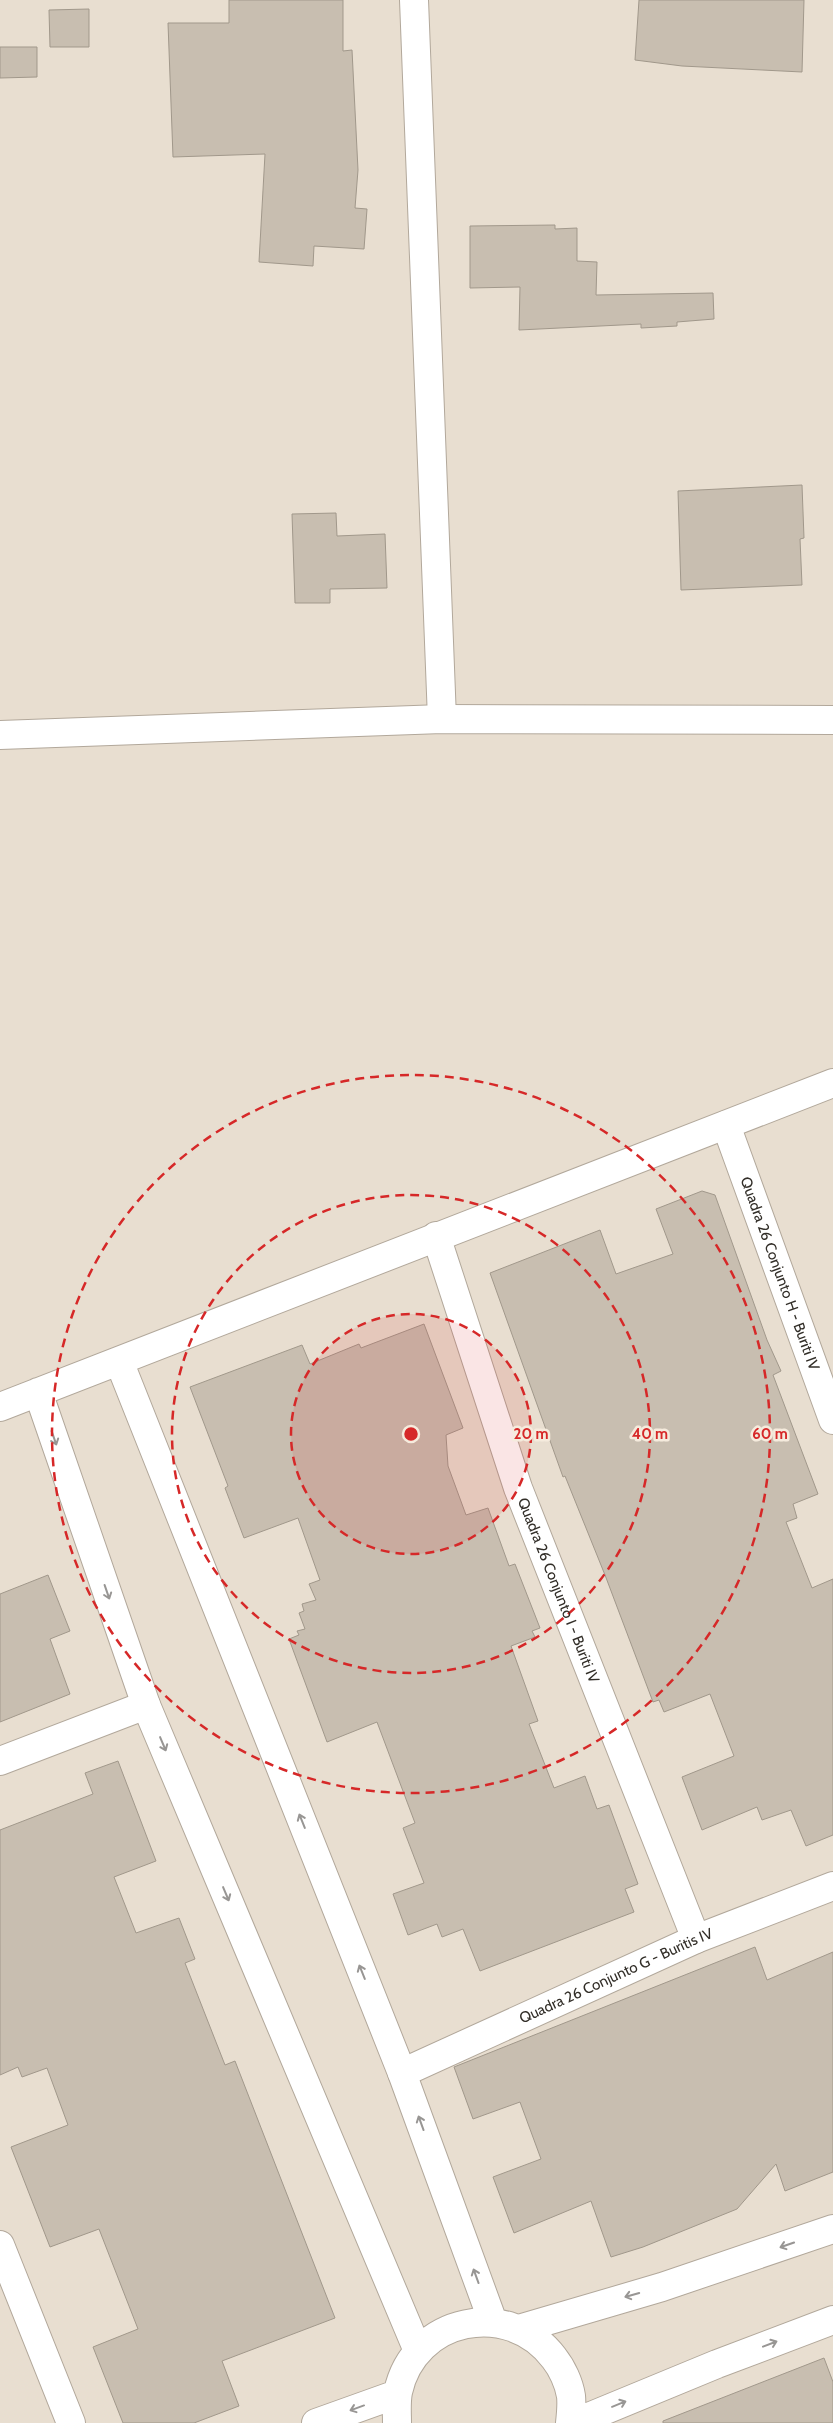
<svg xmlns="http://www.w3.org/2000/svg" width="833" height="2423" viewBox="0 0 833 2423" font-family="Cabin,sans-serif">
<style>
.building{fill:#c8beb0;stroke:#a1988b}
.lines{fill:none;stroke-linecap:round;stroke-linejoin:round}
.minor-casing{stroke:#b2a89b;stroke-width:30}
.tertiary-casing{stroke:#b2a89b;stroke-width:30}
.minor{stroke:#fff;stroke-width:28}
.tertiary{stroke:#fff;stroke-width:28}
.oneway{stroke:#989694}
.ring{fill:none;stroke:#d62828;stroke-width:2.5;stroke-dasharray:9 6}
.labels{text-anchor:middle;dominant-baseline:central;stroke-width:5;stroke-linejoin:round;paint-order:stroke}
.street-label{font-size:15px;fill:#322e28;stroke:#f5ebdd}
.centre{fill:#d62828;stroke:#f5ebdd;stroke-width:2.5}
.ring-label{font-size:15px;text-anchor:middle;font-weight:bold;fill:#d62828;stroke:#f5ebdd;stroke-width:5;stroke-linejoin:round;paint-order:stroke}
</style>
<rect width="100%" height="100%" fill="#e8ded0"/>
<!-- building -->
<path class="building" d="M 229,0 L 343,0 L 343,51 L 352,50 L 358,170 L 355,208 L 367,209 L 364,249 L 314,246 L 313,266 L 259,262 L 265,154 L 173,157 L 168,23 L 229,23 Z
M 639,0 L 804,0 L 802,72 L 682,66 L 635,60 Z
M 89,9 L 89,47 L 50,47 L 49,10 Z
M 0,47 L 37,47 L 37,77 L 0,78 Z
M 555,225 L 555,229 L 577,228 L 577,261 L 597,262 L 596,295 L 713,293 L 714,319 L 677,322 L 677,326 L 641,328 L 641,324 L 519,330 L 520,287 L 470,288 L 470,226 Z
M 802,485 L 804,538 L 800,539 L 802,585 L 681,590 L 678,491 Z
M 336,513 L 337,536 L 385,534 L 387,588 L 330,589 L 330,603 L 295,603 L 292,514 Z
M 702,1191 L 715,1195 L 767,1340 L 781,1371 L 773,1375 L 818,1494 L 793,1504 L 797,1518 L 786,1522 L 812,1588 L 833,1579 L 833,1835 L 806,1846 L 791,1810 L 762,1820 L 757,1807 L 702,1830 L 682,1777 L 734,1756 L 710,1694 L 664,1712 L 659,1700 L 653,1702 L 605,1575 L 565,1476 L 563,1477 L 490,1273 L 600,1230 L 616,1274 L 673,1254 L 656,1209 Z
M 424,1324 L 463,1428 L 446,1435 L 448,1466 L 466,1515 L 488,1508 L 509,1566 L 515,1564 L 540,1628 L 532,1631 L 535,1637 L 511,1646 L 538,1721 L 529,1724 L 554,1788 L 585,1776 L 597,1809 L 609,1805 L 638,1884 L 625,1889 L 634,1912 L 480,1971 L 463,1929 L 442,1937 L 437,1924 L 408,1935 L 393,1894 L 424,1883 L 403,1828 L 415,1823 L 377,1722 L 327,1742 L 289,1639 L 299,1635 L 297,1631 L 305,1629 L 299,1613 L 304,1611 L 302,1604 L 316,1600 L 309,1584 L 320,1580 L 298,1518 L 244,1538 L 225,1488 L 228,1486 L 190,1387 L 302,1345 L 310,1364 L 359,1344 L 361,1348 Z
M 48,1575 L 70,1631 L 50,1639 L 70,1694 L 0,1722 L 0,1594 Z
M 118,1761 L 156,1861 L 114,1877 L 136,1933 L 179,1918 L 195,1959 L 185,1963 L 225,2065 L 235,2061 L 335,2318 L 222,2361 L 239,2406 L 194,2423 L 123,2423 L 93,2347 L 138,2329 L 99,2229 L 50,2247 L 11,2147 L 68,2125 L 47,2068 L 22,2077 L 18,2067 L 0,2075 L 0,1830 L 93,1794 L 85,1773 Z
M 755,1947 L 767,1980 L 833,1952 L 833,2172 L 785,2191 L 776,2164 L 737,2209 L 643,2247 L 611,2257 L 591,2201 L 514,2233 L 493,2177 L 541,2159 L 520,2102 L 473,2119 L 454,2067 Z
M 824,2358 L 833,2382 L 833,2423 L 663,2423 L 663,2421 Z"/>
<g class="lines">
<defs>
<g id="minor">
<path d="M 414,0 L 442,719"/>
<path d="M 0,735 L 442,719 L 833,720"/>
<path id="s1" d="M 726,1125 L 833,1420"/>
<path id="s2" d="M 436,1236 L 518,1488 L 696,1939"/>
<path d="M 0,1761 L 146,1705"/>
<path id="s3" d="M 402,2073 L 696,1939 L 833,1886"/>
<path d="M 0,2245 L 71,2423"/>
</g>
<path id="tertiary" d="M 119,1361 L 402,2073 L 493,2322
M 38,1392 L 146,1705 L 418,2351
M 0,1407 L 833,1083
M 519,2329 L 662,2287 L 833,2229
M 316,2423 L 397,2394
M 397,2423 C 397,2413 396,2402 398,2392 C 414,2317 509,2298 554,2358 C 562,2368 569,2383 571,2396 C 572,2405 571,2414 570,2423
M 574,2423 L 717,2364 L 833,2320"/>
</defs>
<!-- minor casing -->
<use href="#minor" class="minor-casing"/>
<!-- tertiary casing -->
<use href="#tertiary" class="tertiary-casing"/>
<!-- minor -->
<use href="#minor" class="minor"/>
<!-- tertiary -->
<use href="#tertiary" class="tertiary"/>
</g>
<!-- one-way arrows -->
<defs><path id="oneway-shaft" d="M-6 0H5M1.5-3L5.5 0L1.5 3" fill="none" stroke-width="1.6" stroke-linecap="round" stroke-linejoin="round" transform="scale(1.25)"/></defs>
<g class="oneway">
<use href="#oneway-shaft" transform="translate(54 1438) rotate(71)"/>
<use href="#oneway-shaft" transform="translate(107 1592) rotate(71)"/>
<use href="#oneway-shaft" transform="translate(163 1744) rotate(67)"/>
<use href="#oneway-shaft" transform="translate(302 1821) rotate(-112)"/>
<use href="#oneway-shaft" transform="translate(226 1894) rotate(67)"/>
<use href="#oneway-shaft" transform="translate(362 1972) rotate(-112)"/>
<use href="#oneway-shaft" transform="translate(421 2123) rotate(-110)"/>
<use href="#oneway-shaft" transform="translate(787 2245) rotate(161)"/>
<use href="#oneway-shaft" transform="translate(476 2276) rotate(-110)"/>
<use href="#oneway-shaft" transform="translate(632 2295) rotate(164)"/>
<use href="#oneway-shaft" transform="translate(770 2344) rotate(-21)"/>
<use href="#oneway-shaft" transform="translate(619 2404) rotate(-22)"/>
<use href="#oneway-shaft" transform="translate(357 2408) rotate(160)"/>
</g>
<!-- distance rings -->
<circle cx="411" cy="1434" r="120" fill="#d62828" fill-opacity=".12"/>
<g class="ring">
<circle cx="411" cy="1434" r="120"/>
<circle cx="411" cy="1434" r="239"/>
<circle cx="411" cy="1434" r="359"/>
</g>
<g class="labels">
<!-- street labels -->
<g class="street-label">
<text stroke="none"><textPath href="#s1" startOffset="158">Quadra 26 Conjunto H - Buriti IV</textPath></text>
<text stroke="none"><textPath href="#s2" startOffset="375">Quadra 26 Conjunto I - Buriti IV</textPath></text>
<text stroke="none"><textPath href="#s3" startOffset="235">Quadra 26 Conjunto G - Buritis IV</textPath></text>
</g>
</g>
<circle cx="411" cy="1434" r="8" class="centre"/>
<g class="ring-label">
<text x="531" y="1439">20 m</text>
<text x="650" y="1439">40 m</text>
<text x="770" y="1439">60 m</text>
</g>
</svg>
